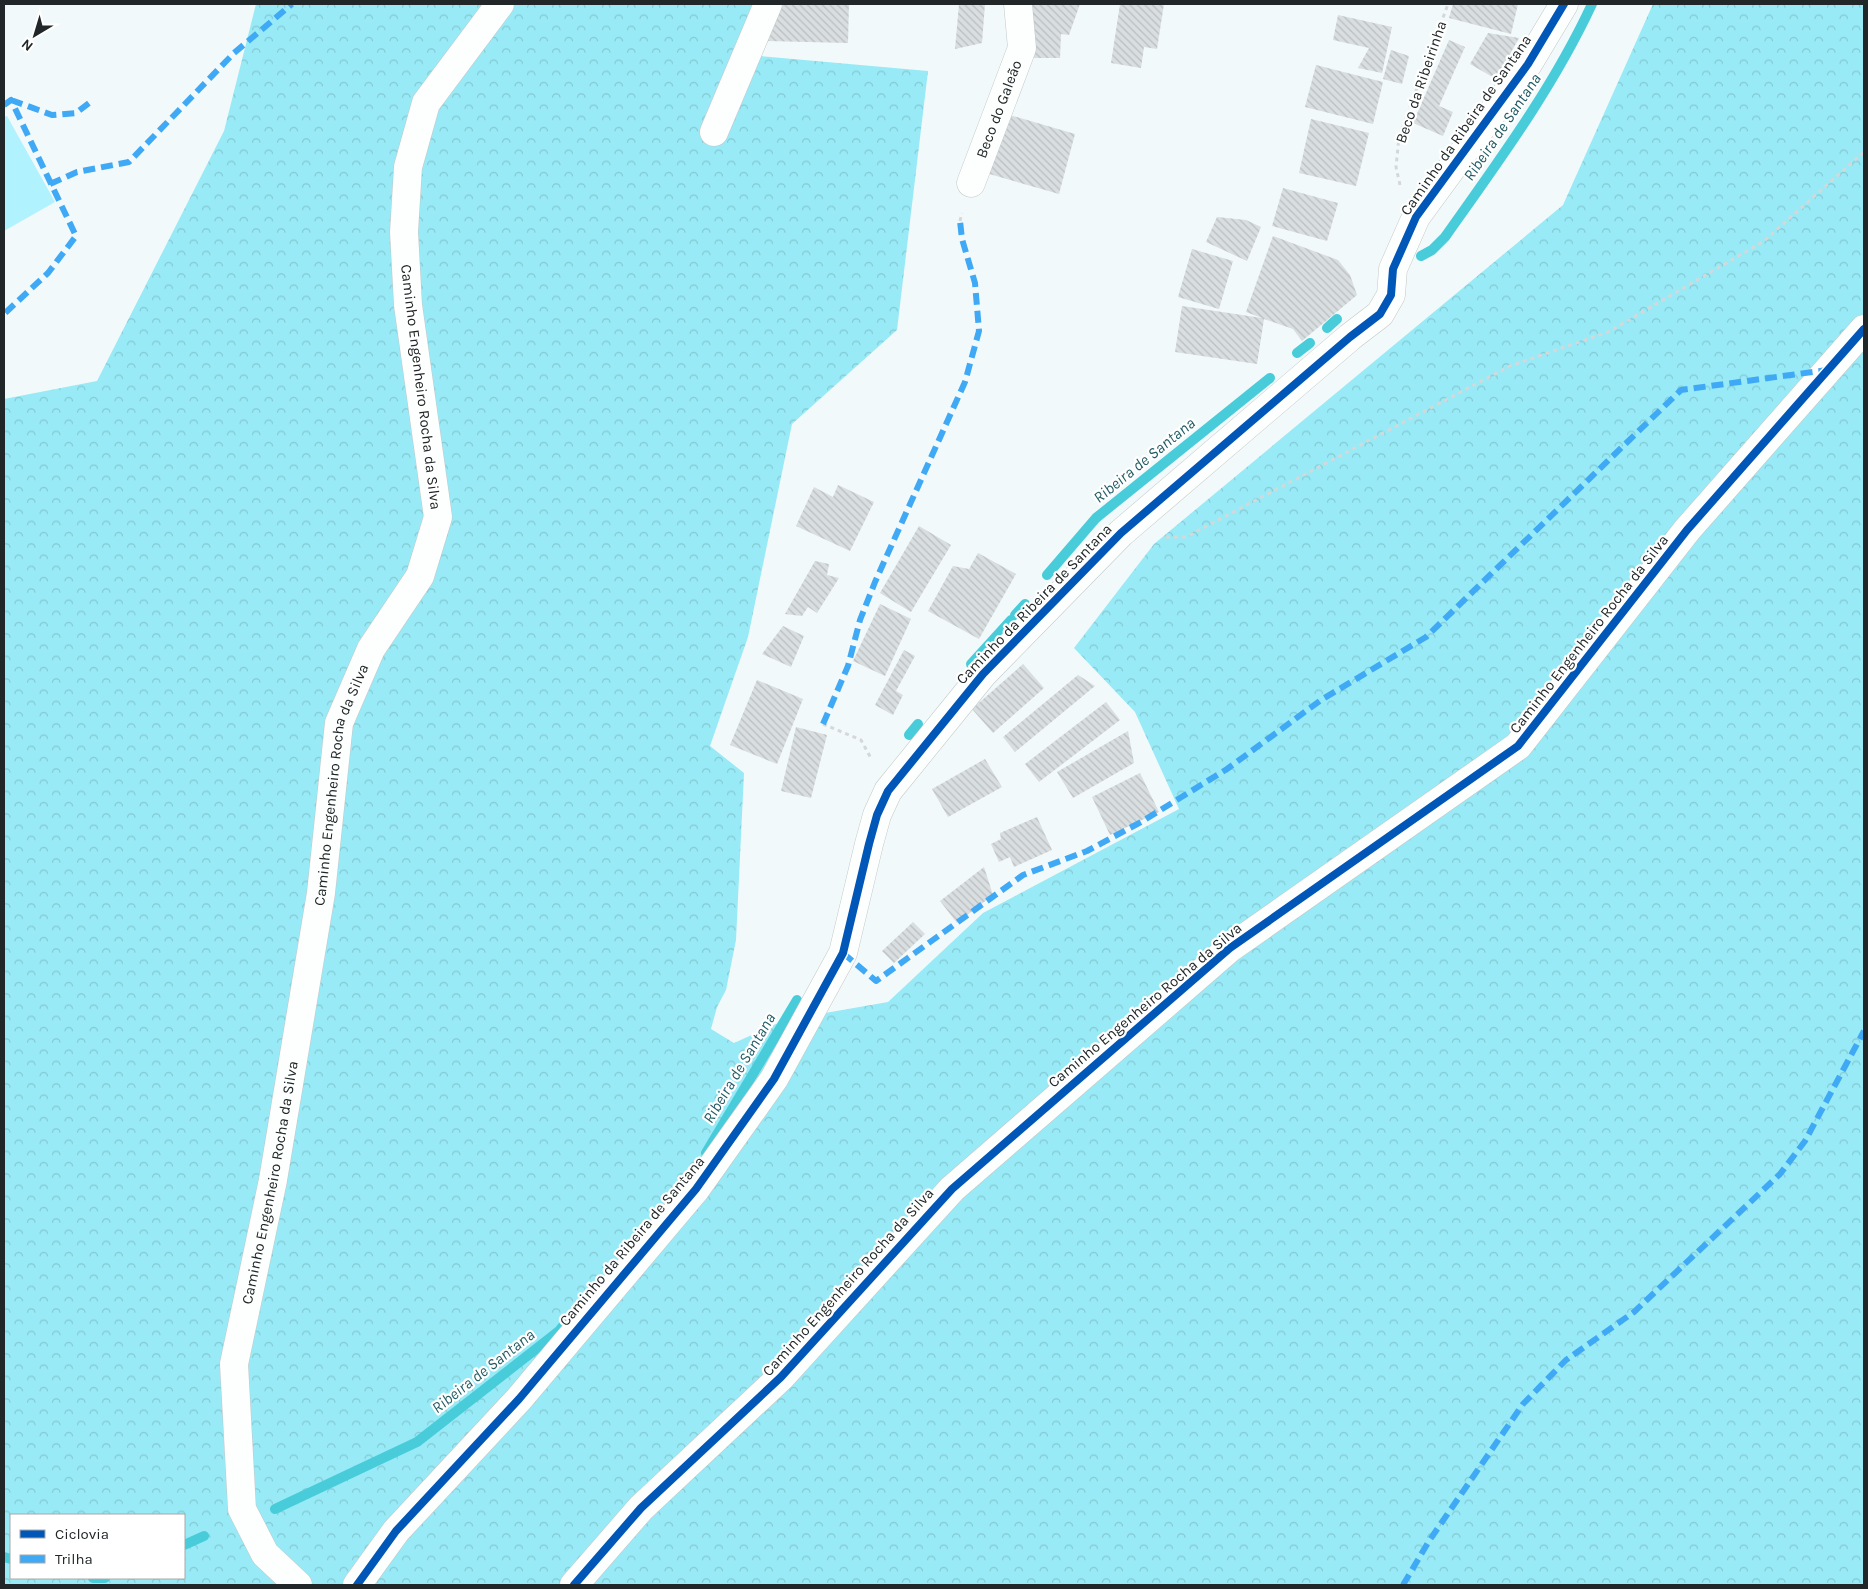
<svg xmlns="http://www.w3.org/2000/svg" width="1868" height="1589" viewBox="0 0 1868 1589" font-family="Karla,sans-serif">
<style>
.green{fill:#b0f2fd}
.forest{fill:url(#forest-crowns);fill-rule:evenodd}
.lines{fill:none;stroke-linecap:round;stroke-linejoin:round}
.stream{stroke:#49ccda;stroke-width:10}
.building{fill:url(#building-back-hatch)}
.minor-casing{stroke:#c2c8c9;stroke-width:29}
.path{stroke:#d5d8d8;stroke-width:3;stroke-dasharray:4 4;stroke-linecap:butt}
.minor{stroke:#fdfefe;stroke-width:28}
.quiet{stroke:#3fa9f5;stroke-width:6;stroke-dasharray:12 6;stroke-linecap:butt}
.cycleway-casing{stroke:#fff;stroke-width:11}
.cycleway{stroke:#0057b8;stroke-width:8}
.labels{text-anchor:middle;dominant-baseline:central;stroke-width:4.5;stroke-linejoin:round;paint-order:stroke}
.street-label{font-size:15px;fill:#212728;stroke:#fff}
.water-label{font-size:16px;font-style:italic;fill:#225d65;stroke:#fff}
</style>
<defs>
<pattern id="forest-crowns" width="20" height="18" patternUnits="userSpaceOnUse" patternTransform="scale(1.25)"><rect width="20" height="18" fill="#98eaf6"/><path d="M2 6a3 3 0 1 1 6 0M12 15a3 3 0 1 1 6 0" fill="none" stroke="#83c9d3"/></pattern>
<pattern id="building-back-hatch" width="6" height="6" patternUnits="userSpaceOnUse" patternTransform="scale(1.25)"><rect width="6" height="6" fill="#d9dee0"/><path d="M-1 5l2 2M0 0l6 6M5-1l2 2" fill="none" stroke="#babec0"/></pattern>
</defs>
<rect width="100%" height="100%" fill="#f2f9fa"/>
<!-- green -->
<path class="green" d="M 7,116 L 55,202 L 4,231 L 4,117 Z"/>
<!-- forest -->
<path class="forest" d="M 256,4 L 753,4 L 760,56 L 928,71 L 897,330 L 792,424 L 748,637 L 710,746 L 744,773 L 736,940 L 726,990 L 717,1007 L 711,1029 L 734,1043 L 785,1020 L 888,1002 L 983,913 L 1179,809 L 1135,712 L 1074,648 L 1154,544 L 1563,205 L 1653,4 L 1864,4 L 1864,1585 L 4,1585 L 4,399 L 97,381 L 224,131 ZM 11,1515 L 184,1515 L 184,1578 L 11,1578 Z"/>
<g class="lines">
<!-- stream -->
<path class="stream" d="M 1421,256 L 1432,250 L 1445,237 C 1498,162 1553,88 1592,4
M 1327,328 L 1337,319
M 1297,353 L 1310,343
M 1047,575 L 1096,518 L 1270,378
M 1015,615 L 1025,604
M 971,664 L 1011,620
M 909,735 L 918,724
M 706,1153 L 797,1000
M 275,1509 L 417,1442 L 559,1331 L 566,1322
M 184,1545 L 204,1536
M 4,1557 L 11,1559
M 93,1578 L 105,1578"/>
</g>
<!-- building -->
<path class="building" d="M 783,4 L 849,4 L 848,43 L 767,41 Z
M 959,4 L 985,4 L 982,43 L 955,49 Z
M 1023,4 L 1080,4 L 1069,35 L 1061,34 L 1060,58 L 1022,58 Z
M 1120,4 L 1164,4 L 1157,49 L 1144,47 L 1141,68 L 1111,63 Z
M 1453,4 L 1518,4 L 1511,34 L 1449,18 Z
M 1338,15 L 1392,27 L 1382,73 L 1358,68 L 1369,48 L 1333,40 Z
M 1488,33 L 1519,38 L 1496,79 L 1470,64 Z
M 1449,40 L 1465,47 L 1439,106 L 1453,112 L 1443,136 L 1413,123 Z
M 1391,50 L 1409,56 L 1402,84 L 1383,79 Z
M 1316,65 L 1383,82 L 1373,124 L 1305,107 Z
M 1003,113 L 1075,134 L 1059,194 L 986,173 Z
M 1311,119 L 1369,133 L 1356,186 L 1299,173 Z
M 1283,188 L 1338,203 L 1327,241 L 1272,226 Z
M 1217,217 L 1246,220 L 1261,227 L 1247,261 L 1206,242 Z
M 1273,236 L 1338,260 L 1350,275 L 1357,295 L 1302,341 L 1293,329 L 1264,319 L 1257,364 L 1175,352 L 1182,306 L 1262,318 L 1246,312 Z
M 1192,249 L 1233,261 L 1219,309 L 1178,297 Z
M 838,485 L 874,502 L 850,551 L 796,526 L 814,487 L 833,497 Z
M 919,526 L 951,545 L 911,612 L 880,593 Z
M 978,553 L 1016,574 L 979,639 L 928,611 L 953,566 L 969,569 Z
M 815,561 L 829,564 L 827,575 L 839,578 L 817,613 L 808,607 L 802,616 L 785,614 Z
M 880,604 L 911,619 L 885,676 L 853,661 Z
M 783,626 L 804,636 L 791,667 L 762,654 Z
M 904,650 L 915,656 L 896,691 L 903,695 L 893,715 L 875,705 Z
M 1023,664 L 1044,688 L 993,733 L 972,709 Z
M 1078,675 L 1095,686 L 1015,752 L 1003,737 Z
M 757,680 L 803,699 L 777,764 L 730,745 Z
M 1106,702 L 1120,720 L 1039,782 L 1025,764 Z
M 796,727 L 827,735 L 811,798 L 781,791 Z
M 1128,731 L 1134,763 L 1073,798 L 1057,772 Z
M 985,759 L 1002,787 L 948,817 L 932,789 Z
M 1140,773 L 1159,812 L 1110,835 L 1092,797 Z
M 1037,817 L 1052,850 L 1014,867 L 1010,857 L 999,862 L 991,844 L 1001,839 L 1000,833 Z
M 984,867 L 993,895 L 957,923 L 940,901 Z
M 913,922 L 925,934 L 894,963 L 882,951 Z"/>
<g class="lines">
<defs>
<g id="minor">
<path d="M 714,132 L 768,4"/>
<path id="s1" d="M 971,183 L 1022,48 L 1018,4"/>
<path id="s2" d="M 298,1585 L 265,1554 L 242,1509 L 234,1364 L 273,1180 L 321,893 L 339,723 L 371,649 L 420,576 L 438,517 L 408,305 L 404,232 L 408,167 L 426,103 L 500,4"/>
<path d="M 357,1585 L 396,1531 L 519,1399 L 696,1189 L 774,1079 L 843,953 L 869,844 L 877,815 L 888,791 L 983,674 L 1121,533 L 1350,337 L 1380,314 L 1391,295 L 1393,269 L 1416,217 L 1528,64 L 1564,4"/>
<path d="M 574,1585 L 641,1508 L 781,1377 L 952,1189 L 1230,948 L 1518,746 L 1687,530 L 1864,329"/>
</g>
</defs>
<!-- minor casing -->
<use href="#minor" class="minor-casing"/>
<!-- path -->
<path class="path" d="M 1400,185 L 1396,167 L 1399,137 L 1448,4
M 960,221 L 962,213
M 1166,537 L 1186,537 L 1510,366 L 1608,332 L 1764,241 L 1864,152
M 823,724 L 861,740 L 872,760"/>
<!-- minor -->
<use href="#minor" class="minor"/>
<!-- quiet -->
<path class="quiet" d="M 11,100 L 52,115 L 76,113 L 89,103
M 4,105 L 11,100 L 76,236 L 48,273 L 4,314
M 50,184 L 77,172 L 129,162 L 234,53 L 292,4
M 823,724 L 848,666 L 860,620 L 875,582 L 965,382 L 979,331 L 975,283 L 962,239 L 960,221
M 843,953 L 876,981 L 1023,875 L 1087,851 L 1141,822 L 1227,769 L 1321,700 L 1426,637 L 1681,390 L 1827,370
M 1403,1585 L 1429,1541 L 1523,1404 L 1566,1360 L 1634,1312 L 1780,1174 L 1805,1141 L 1864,1031"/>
<defs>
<path id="cycleway" d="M 357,1585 L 396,1531 L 519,1399 L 696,1189 L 774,1079 L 843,953 L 869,844 L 877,815 L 888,791 L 983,674 L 1121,533 L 1350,337 L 1380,314 L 1391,295 L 1393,269 L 1416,217 L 1528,64 L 1564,4
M 574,1585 L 641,1508 L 781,1377 L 952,1189 L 1230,948 L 1518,746 L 1687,530 L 1864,329"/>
</defs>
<!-- cycleway casing -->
<use href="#cycleway" class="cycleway-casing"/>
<!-- cycleway -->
<use href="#cycleway" class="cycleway"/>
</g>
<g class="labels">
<!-- street labels -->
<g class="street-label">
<text transform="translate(1421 82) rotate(-71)">Beco da Ribeirinha</text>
<text stroke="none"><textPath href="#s1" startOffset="79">Beco do Galeão</textPath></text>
<text transform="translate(1466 125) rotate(-55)">Caminho da Ribeira de Santana</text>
<text transform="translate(421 387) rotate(83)">Caminho Engenheiro Rocha da Silva</text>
<text transform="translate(1034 604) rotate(-46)">Caminho da Ribeira de Santana</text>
<text transform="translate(1589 634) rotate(-52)">Caminho Engenheiro Rocha da Silva</text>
<text stroke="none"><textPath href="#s2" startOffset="831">Caminho Engenheiro Rocha da Silva</textPath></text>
<text transform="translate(1145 1005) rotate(-40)">Caminho Engenheiro Rocha da Silva</text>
<text stroke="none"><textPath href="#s2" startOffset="426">Caminho Engenheiro Rocha da Silva</textPath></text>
<text transform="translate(632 1241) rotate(-50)">Caminho da Ribeira de Santana</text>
<text transform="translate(848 1282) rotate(-48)">Caminho Engenheiro Rocha da Silva</text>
</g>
<!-- water labels -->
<g class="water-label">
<text transform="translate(1502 127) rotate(-56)">Ribeira de Santana</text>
<text transform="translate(1144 460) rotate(-39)">Ribeira de Santana</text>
<text transform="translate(739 1068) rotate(-59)">Ribeira de Santana</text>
<text transform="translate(483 1371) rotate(-38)">Ribeira de Santana</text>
</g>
</g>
<!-- border -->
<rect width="1868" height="1589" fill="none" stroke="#212728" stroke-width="10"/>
<!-- legend -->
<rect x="10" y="1514" width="175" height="65" fill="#ffffff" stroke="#a6a9a9"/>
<rect x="20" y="1530" width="25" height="8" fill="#0057b8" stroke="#a6a9a9"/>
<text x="55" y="1539" font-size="15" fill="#212728">Ciclovia</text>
<rect x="20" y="1555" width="25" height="8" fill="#3fa9f5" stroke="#a6a9a9"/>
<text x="55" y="1564" font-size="15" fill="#212728">Trilha</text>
<!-- north arrow -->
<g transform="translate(35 35) rotate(218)" stroke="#ffffff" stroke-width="4" paint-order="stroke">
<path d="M0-4L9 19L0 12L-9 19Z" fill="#212728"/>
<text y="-8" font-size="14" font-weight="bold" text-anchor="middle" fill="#212728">N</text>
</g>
</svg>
